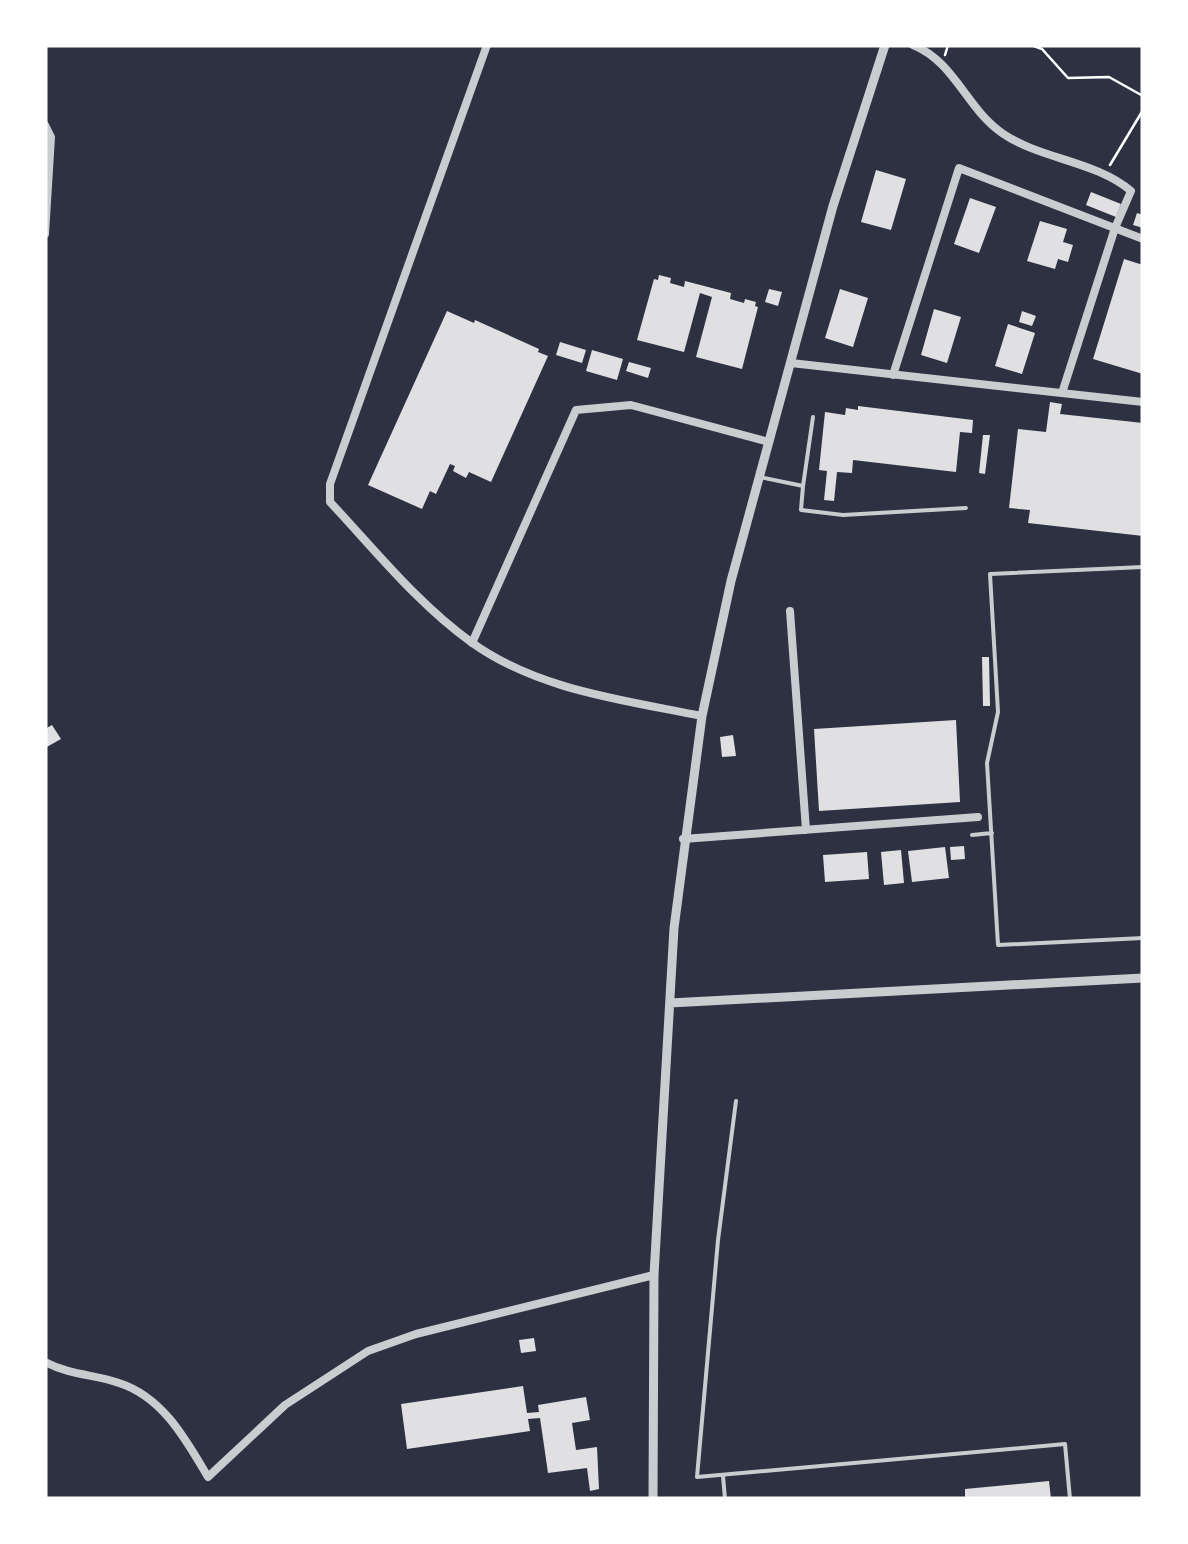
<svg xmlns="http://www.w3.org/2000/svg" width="1188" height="1544" viewBox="0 0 1188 1544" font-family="Roboto,sans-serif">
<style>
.building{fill:#e0e0e3}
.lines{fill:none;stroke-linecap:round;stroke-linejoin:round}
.path{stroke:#fff;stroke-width:2.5}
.service{stroke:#caccd0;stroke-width:4}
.minor{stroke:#caccd0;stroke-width:8}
.tertiary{stroke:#caccd0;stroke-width:9}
</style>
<rect width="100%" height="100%" fill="#2d3142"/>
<!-- building -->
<path class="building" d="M 876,170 L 906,179 L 891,230 L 861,222 Z
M 1091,192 L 1121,204 L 1116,217 L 1086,205 Z
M 970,198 L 996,207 L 979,253 L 954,244 Z
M 1137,213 L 1143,215 L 1143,228 L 1133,225 Z
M 1040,221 L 1067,229 L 1063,242 L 1073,245 L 1068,262 L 1058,259 L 1055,269 L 1027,261 Z
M 1124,259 L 1143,265 L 1143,374 L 1093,359 Z
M 659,275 L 671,278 L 670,283 L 684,287 L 685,281 L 731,293 L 730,299 L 744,303 L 745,299 L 756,302 L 755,306 L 758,307 L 742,369 L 696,357 L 712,297 L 700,293 L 684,352 L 637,340 L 654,279 L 658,280 Z
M 769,289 L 782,292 L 778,306 L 765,302 Z
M 840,289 L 868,298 L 853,347 L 825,338 Z
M 934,309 L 961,317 L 947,363 L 921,355 Z
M 447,311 L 474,323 L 475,320 L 539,349 L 538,352 L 548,356 L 491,482 L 469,472 L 466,478 L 453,471 L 455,466 L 450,464 L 436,494 L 430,491 L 422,509 L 368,485 Z
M 1022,311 L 1036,316 L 1032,326 L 1019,322 Z
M 1008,324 L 1035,333 L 1022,374 L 995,366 Z
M 560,342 L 586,350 L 582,363 L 556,355 Z
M 592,350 L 623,359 L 617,380 L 586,371 Z
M 629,362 L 651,368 L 648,378 L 626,371 Z
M 1050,402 L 1062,404 L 1060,414 L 1143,423 L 1143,536 L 1028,523 L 1030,510 L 1009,508 L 1018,429 L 1046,432 Z
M 858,406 L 973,420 L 972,433 L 960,432 L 956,472 L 853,460 L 852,473 L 837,472 L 834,501 L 824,500 L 827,471 L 819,470 L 825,412 L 845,415 L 846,408 L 858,410 Z
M 983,435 L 990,435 L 985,474 L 979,473 Z
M 982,657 L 989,657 L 990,706 L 983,706 Z
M 956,720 L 960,802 L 819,811 L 814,729 Z
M 52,725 L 61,739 L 45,748 L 45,729 Z
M 733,735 L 736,756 L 722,757 L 720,737 Z
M 964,846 L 965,859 L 951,860 L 950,847 Z
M 945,847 L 949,878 L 912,882 L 908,851 Z
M 901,850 L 904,883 L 884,885 L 881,852 Z
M 867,852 L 869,879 L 825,882 L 823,855 Z
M 534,1338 L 536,1351 L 521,1353 L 519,1340 Z
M 523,1386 L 527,1413 L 539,1412 L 538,1405 L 586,1397 L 590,1420 L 572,1423 L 576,1450 L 597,1447 L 599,1489 L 590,1491 L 587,1468 L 548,1473 L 540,1418 L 528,1419 L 530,1431 L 407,1449 L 401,1404 Z
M 1049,1481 L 1051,1499 L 965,1499 L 965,1489 Z"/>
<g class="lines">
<!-- path -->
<path class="path" d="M 1031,45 L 1042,49 L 1068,78 L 1109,77 L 1143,96
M 945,55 L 948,45
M 1110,165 L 1143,110"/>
<!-- service -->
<path class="service" d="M 760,477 L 803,486 L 801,510 L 843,515 L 966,508
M 803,486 L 813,417
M 1143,567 L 990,574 L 998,712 L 987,763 L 998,945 L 1143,938
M 972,835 L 992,833
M 736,1101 L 718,1240 L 697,1477 L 1065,1444 L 1070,1499
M 723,1476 L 725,1499"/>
<!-- minor -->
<path class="minor" d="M 487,45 L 330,484 L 330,502 C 375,550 418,604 471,642 C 537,690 624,700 702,716
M 913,45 C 955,62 966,108 1002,133 C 1039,159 1096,161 1131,191 L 1115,228 L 1062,393
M 45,125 L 51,137 L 45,234
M 791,363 L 1143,402
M 893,375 L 959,168 L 1143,239
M 790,611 L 806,830
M 472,643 L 576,410 L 631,405 L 769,442
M 683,839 L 978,817
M 45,1362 C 72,1376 94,1374 119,1383 C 163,1397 186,1440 208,1477 L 285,1405 L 368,1351 L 416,1334 L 654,1275"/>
<!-- tertiary -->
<path class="tertiary" d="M 670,1003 L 1143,978
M 653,1499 L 654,1275 L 674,928 L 702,716 L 731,581 L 833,206 L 885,45"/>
</g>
<!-- border -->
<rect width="1188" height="1544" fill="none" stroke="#ffffff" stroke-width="95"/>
</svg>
